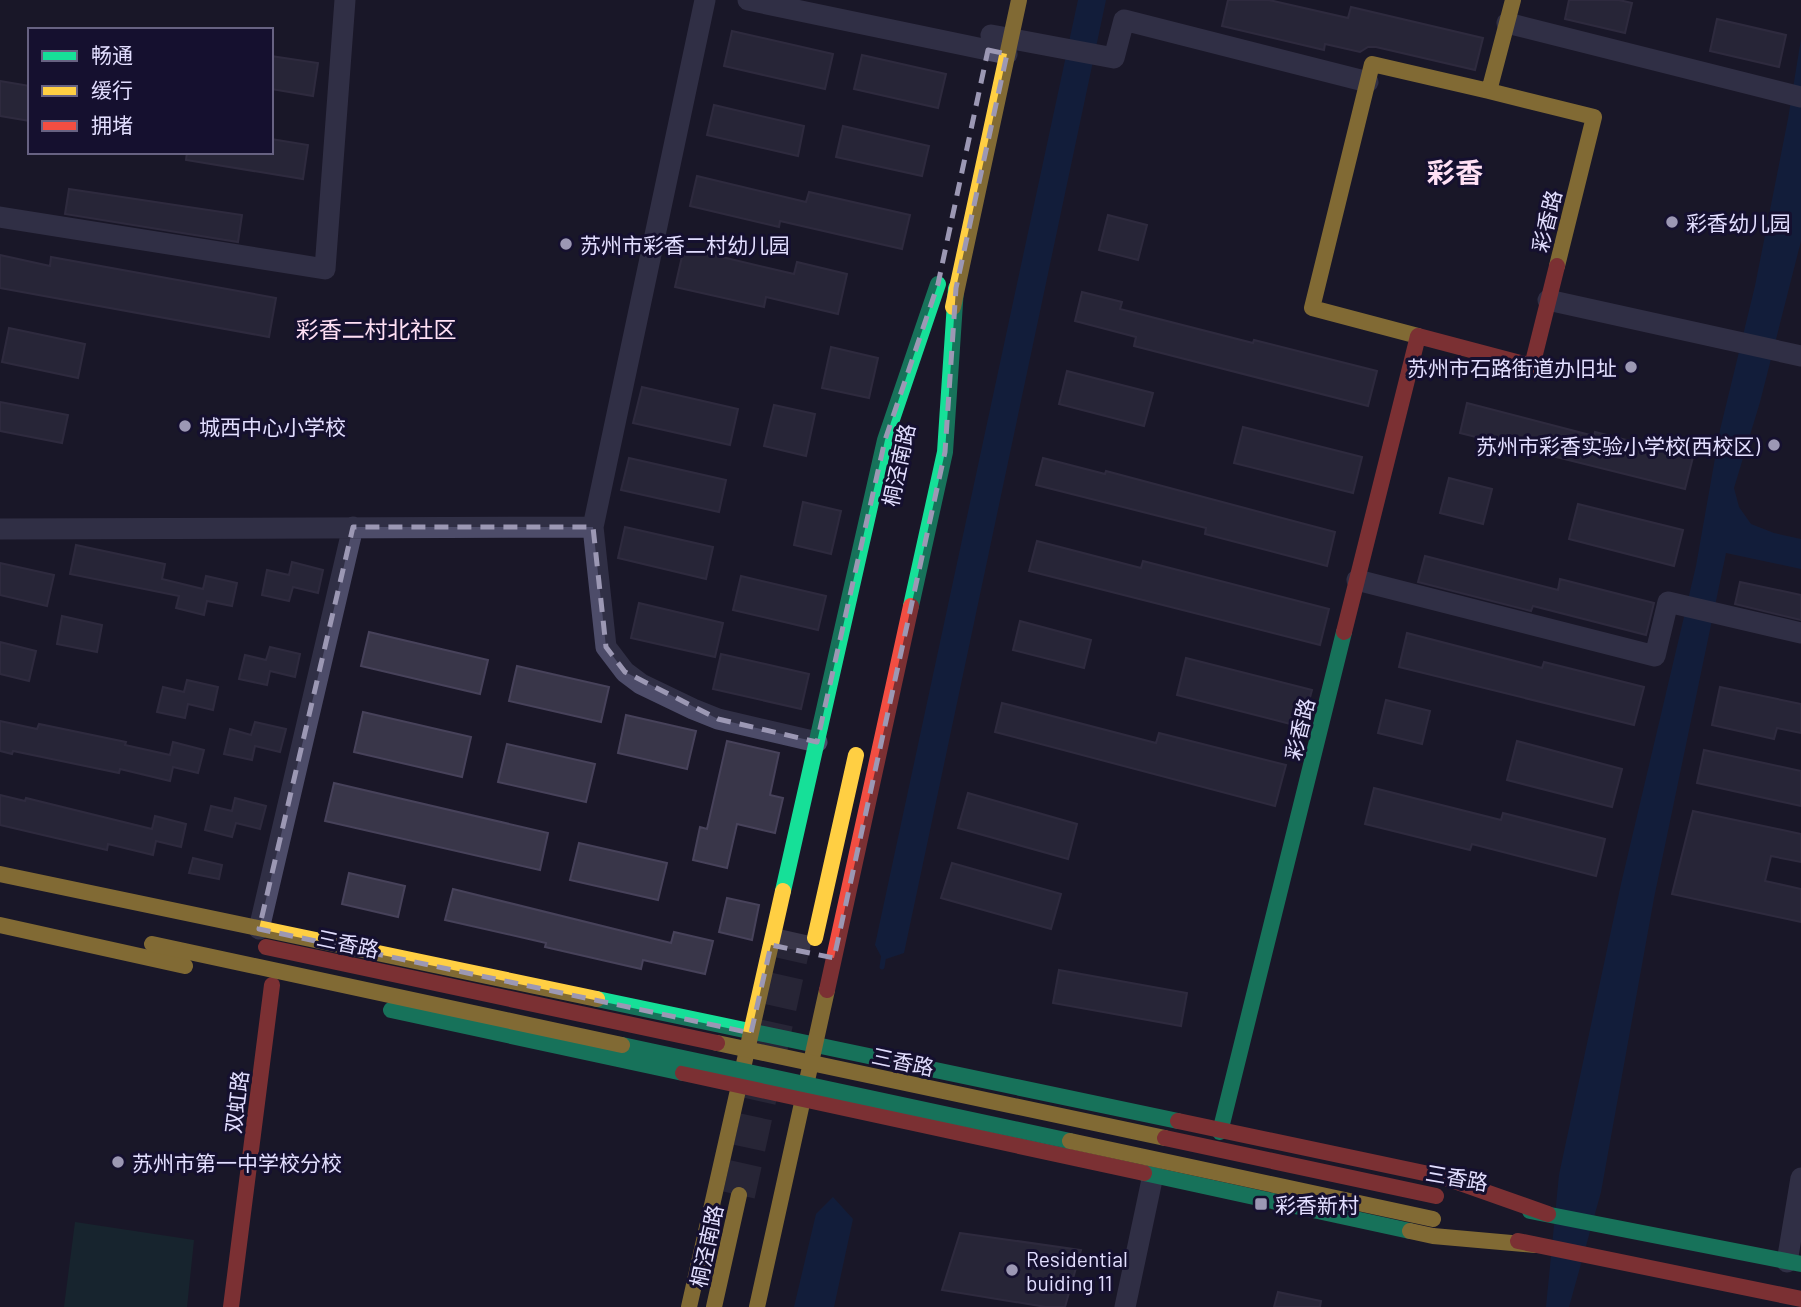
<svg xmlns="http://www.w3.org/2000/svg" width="1801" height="1307" viewBox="0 0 1801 1307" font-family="Barlow,'Noto Sans SC',sans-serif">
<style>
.green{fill:#143435}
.water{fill:#0b2550}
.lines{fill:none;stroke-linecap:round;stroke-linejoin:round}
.stream{stroke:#0b2550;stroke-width:5}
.building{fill:#393649;stroke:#47425a;stroke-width:2}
.primary-tunnel{stroke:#383548;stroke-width:32;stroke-dasharray:32 16;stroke-linecap:butt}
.street{stroke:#4d4c69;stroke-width:21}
.fast{stroke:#16e098;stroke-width:16}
.slow{stroke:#ffcf43;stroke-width:16}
.jam{stroke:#f24e42;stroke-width:16}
.fast-bridge{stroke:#16e098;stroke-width:16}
.slow-bridge{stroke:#ffcf43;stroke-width:16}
.jam-bridge{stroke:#f24e42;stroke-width:16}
.marked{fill:none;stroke:#9c98b4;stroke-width:5;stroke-dasharray:14 9;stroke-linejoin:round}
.poi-dot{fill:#9c98b4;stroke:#15102f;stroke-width:2.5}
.labels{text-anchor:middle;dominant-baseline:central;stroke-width:6;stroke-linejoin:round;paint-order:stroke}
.street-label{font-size:21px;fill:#e2deff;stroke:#15102f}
.poi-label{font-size:21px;fill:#e2deff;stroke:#15102f;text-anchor:start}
.neighbourhood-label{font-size:23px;fill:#ffe0f4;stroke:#15102f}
.district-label{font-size:28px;font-weight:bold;fill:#ffe0f4;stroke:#15102f}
</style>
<rect width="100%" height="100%" fill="#1a1728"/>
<!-- green -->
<path class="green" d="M 75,1222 L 194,1240 L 187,1307 L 64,1307 Z"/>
<!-- water -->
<path class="water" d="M 1078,0 L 1106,0 L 904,953 L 883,960 L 875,945 Z
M 1801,39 L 1801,241 L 1760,402 L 1734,488 L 1739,507 L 1751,524 L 1774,533 L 1801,539 L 1801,569 L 1726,553 L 1654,898 L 1601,1192 L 1569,1307 L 1546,1307 L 1559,1175 L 1621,884 L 1696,566 L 1720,430 L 1755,286 L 1788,119 Z
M 833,1197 L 853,1219 L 834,1307 L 794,1307 L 816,1214 Z"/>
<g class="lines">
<!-- stream -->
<path class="stream" d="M 882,967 L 884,954"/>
</g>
<!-- building -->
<path class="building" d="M 1228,0 L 1269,0 L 1348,18 L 1351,7 L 1483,38 L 1475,70 L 1376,47 L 1368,47 L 1360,52 L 1325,44 L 1324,50 L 1222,26 Z
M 1569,0 L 1619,0 L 1632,3 L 1625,33 L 1565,19 Z
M 1717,19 L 1786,35 L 1779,67 L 1710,51 Z
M 732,31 L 833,54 L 825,89 L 724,66 Z
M 862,55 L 946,74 L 938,108 L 854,89 Z
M 271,56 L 318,63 L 313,96 L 271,89 Z
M 0,81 L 30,86 L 30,121 L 0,116 Z
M 714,105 L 804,126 L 798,156 L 707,135 Z
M 843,126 L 929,146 L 922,176 L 836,157 Z
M 271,139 L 308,145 L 303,179 L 186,160 L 187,152 L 271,152 Z
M 697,176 L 806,202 L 809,192 L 910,215 L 902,249 L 780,221 L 779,227 L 690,206 Z
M 69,189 L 242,215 L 238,242 L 65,214 Z
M 1108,215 L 1147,225 L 1138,260 L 1099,250 Z
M 684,248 L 794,274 L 797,262 L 847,274 L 838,314 L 766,297 L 764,307 L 675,287 Z
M 0,255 L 50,266 L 51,257 L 276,298 L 269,337 L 0,288 Z
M 1082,292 L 1122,302 L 1120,309 L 1253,343 L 1254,340 L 1377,371 L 1368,406 L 1134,346 L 1136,337 L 1075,321 Z
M 9,328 L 85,344 L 78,378 L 2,362 Z
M 831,347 L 878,358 L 869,398 L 822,388 Z
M 1067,371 L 1153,393 L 1144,426 L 1059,404 Z
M 642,387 L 738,409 L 730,445 L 633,423 Z
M 0,402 L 68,415 L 62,443 L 0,431 Z
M 1467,403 L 1594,436 L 1595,432 L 1693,457 L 1685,489 L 1460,433 Z
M 774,405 L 815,414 L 806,456 L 764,446 Z
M 1243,427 L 1362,457 L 1353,493 L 1234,463 Z
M 629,458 L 726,480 L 719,512 L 621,490 Z
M 1043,458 L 1105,474 L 1106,471 L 1335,532 L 1327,566 L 1205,534 L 1206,528 L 1036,485 Z
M 1449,478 L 1492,489 L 1483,524 L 1440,513 Z
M 803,502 L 841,511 L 831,554 L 794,545 Z
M 1578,504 L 1683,530 L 1674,566 L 1569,539 Z
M 625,527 L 713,547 L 706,579 L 618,558 Z
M 1037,541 L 1141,568 L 1143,561 L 1329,609 L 1320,645 L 1029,571 Z
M 76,545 L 165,564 L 162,579 L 203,589 L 206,576 L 237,583 L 232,606 L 207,601 L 204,615 L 176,608 L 179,596 L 70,574 Z
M 1425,556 L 1558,590 L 1560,579 L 1654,603 L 1646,635 L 1533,606 L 1531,611 L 1418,582 Z
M 292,562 L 323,570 L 318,593 L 293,587 L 289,601 L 262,595 L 267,570 L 289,575 Z
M 0,563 L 54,575 L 47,606 L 0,595 Z
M 741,576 L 826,596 L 818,630 L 733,610 Z
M 1740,582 L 1801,595 L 1801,620 L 1735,604 Z
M 639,603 L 723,623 L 715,657 L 631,638 Z
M 62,616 L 102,625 L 97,652 L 57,644 Z
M 1020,621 L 1091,640 L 1084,668 L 1013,650 Z
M 369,632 L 488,660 L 480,694 L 361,666 Z
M 1407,633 L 1542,668 L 1544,662 L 1644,687 L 1634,725 L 1399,667 Z
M 0,642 L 36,651 L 29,681 L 0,674 Z
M 270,647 L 300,654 L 295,677 L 270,671 L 267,685 L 239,679 L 245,655 L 266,660 Z
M 721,654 L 809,674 L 801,709 L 713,689 Z
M 1186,658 L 1312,690 L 1302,727 L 1177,695 Z
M 517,666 L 609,687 L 601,722 L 509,701 Z
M 187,680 L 218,687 L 213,710 L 188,704 L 185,718 L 157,712 L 163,687 L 184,692 Z
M 1720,687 L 1801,704 L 1801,733 L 1777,728 L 1774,739 L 1712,725 Z
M 1386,700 L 1430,711 L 1422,744 L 1378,733 Z
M 1002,703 L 1156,743 L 1159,733 L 1286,765 L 1275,806 L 995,732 Z
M 363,712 L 471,737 L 462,777 L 354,752 Z
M 626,715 L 696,731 L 687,769 L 618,753 Z
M 0,721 L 37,729 L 39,724 L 126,742 L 125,745 L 170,755 L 173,742 L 204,750 L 198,773 L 173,767 L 170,781 L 120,769 L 119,773 L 13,751 L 12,754 L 0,751 Z
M 255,722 L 286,729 L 280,752 L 255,746 L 252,760 L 224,754 L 230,729 L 251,735 Z
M 727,741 L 779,753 L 770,795 L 783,798 L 775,833 L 737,824 L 727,868 L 693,860 L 700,827 L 707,829 Z
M 1517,741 L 1622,769 L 1612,807 L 1507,780 Z
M 507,744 L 595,764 L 586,802 L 498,782 Z
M 1704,750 L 1801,771 L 1801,806 L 1697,783 Z
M 334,783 L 548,833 L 540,870 L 325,821 Z
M 1374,788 L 1501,820 L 1503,813 L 1605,839 L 1596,876 L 1472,844 L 1470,850 L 1365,824 Z
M 968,793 L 1077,824 L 1068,859 L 958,828 Z
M 0,795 L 25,801 L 26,798 L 152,829 L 155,816 L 186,824 L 181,847 L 156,841 L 153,855 L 108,844 L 107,850 L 0,825 Z
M 235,798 L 266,806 L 260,829 L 236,823 L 232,837 L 205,830 L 211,806 L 232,811 Z
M 1693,811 L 1801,834 L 1801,862 L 1771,856 L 1765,881 L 1801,889 L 1801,922 L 1672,894 Z
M 579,843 L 667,863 L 658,900 L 570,880 Z
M 193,858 L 222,865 L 219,879 L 189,873 Z
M 952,863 L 1061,894 L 1051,929 L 941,898 Z
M 349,873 L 405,886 L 398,917 L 342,904 Z
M 453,889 L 671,943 L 674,932 L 713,941 L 705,974 L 643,960 L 641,969 L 545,947 L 546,943 L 445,920 Z
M 727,898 L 759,905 L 752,940 L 719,932 Z
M 1059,970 L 1187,993 L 1181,1026 L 1053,1003 Z
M 960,1233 L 1081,1250 L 1065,1307 L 1046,1307 L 942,1290 Z
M 1278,1292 L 1321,1301 L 1320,1307 L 1274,1307 Z"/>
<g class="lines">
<!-- primary-tunnel -->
<path class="primary-tunnel" d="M 739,1195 L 797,933"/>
<!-- street -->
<path class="street" d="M 705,0 L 593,527 L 606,647 L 625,672 L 641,684 L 693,709 L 718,719 L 817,742
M 748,0 L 1007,54
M 1507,23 L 1801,97
M 991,35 L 1114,58 L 1124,20 L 1368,82
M 0,217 L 325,269 L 345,0
M 1548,300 L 1801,356
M 0,529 L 593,527
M 1357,580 L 1655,656 L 1668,602 L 1801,633
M 259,929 L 353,527
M 1787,1262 L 1801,1178
M 1125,1307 L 1153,1175"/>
<!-- fast -->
<path class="fast" d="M 911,606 L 945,452 L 956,288
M 783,891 L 885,440 L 938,284
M 597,999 L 1178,1121
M 391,1010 L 683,1073
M 1220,1132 L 1344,632
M 1144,1173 L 1410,1231
M 1530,1211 L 1801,1264"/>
<!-- slow -->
<path class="slow" d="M 1513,0 L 1489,91 L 1594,117 L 1557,266
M 953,307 L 1019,0
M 1418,336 L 1312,308 L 1372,64 L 1489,91
M 0,874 L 597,999
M 0,925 L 185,966
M 815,938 L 856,755
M 1410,1231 L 1433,1236 L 1535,1245
M 689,1307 L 783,891
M 714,1307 L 739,1195
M 757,1307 L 827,990"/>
<!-- jam -->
<path class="jam" d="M 1344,632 L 1418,336 L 1532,366 L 1557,266
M 827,990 L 911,606
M 683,1073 L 1144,1173
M 1178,1121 L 1443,1177 L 1548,1214
M 1518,1241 L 1801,1299
M 231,1307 L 272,985"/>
<!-- fast-bridge -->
<path class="fast-bridge" d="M 622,1045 L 1070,1141"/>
<!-- slow-bridge -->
<path class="slow-bridge" d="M 152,944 L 622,1045
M 717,1043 L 1165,1138
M 1070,1141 L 1433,1219"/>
<!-- jam-bridge -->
<path class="jam-bridge" d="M 266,947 L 717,1043
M 1165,1138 L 1436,1196"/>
</g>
<!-- marked area -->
<path d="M0 0H1801V1307H0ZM 988,50 L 1007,54 L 956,288 L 945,452 L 834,958 L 771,945 L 751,1033 L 259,929 L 353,527 L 593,527 L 606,647 L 625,672 L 718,719 L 817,742 L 885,440 L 938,284 Z" fill="#1a1728" fill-opacity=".55" fill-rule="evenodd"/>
<path class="marked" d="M 988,50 L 1007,54 L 956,288 L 945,452 L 834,958 L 771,945 L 751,1033 L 259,929 L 353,527 L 593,527 L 606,647 L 625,672 L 718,719 L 817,742 L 885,440 L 938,284 Z"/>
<!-- markers -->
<g class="poi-dot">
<circle cx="1672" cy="222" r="7"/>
<circle cx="566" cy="244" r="7"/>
<circle cx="1631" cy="367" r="7"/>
<circle cx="185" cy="426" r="7"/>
<circle cx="1774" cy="445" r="7"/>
<circle cx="118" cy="1162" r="7"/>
<rect x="1254" y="1197" width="14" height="14" rx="3.5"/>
<circle cx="1012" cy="1270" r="7"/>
</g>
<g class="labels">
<!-- street labels -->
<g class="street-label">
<text transform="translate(1546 221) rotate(-76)">彩香路</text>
<text transform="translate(898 465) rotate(-78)">桐泾南路</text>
<text transform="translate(1299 729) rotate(-76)">彩香路</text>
<text transform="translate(348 943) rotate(12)">三香路</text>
<text transform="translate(903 1061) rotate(12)">三香路</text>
<text transform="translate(236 1102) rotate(-83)">双虹路</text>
<text transform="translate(1457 1177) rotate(10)">三香路</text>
<text transform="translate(706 1246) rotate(-78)">桐泾南路</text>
</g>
<!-- poi labels -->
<g class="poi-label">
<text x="1686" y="222">彩香幼儿园</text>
<text x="580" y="244">苏州市彩香二村幼儿园</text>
<text x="1617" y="367" text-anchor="end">苏州市石路街道办旧址</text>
<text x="199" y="426">城西中心小学校</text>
<text x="1760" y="445" text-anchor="end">苏州市彩香实验小学校(西校区)</text>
<text x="132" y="1162">苏州市第一中学校分校</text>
<text x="1275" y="1204">彩香新村</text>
<text x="1026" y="1258">Residential<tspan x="1026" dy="24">buiding 11</tspan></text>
</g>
<!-- neighbourhood labels -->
<g class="neighbourhood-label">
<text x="376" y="329">彩香二村北社区</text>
</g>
<!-- district labels -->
<g class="district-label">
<text x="1455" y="172">彩香</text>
</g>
</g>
<!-- legend -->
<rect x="28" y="28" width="245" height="126" fill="#15102f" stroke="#676282" stroke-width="2"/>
<rect x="42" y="51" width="35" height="10" fill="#16e098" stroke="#676282" stroke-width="2"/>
<text x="91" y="63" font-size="21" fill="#e2deff">畅通</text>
<rect x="42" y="86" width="35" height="10" fill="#ffcf43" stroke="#676282" stroke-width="2"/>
<text x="91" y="98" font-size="21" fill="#e2deff">缓行</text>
<rect x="42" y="121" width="35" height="10" fill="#f24e42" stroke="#676282" stroke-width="2"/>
<text x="91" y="133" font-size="21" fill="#e2deff">拥堵</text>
</svg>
